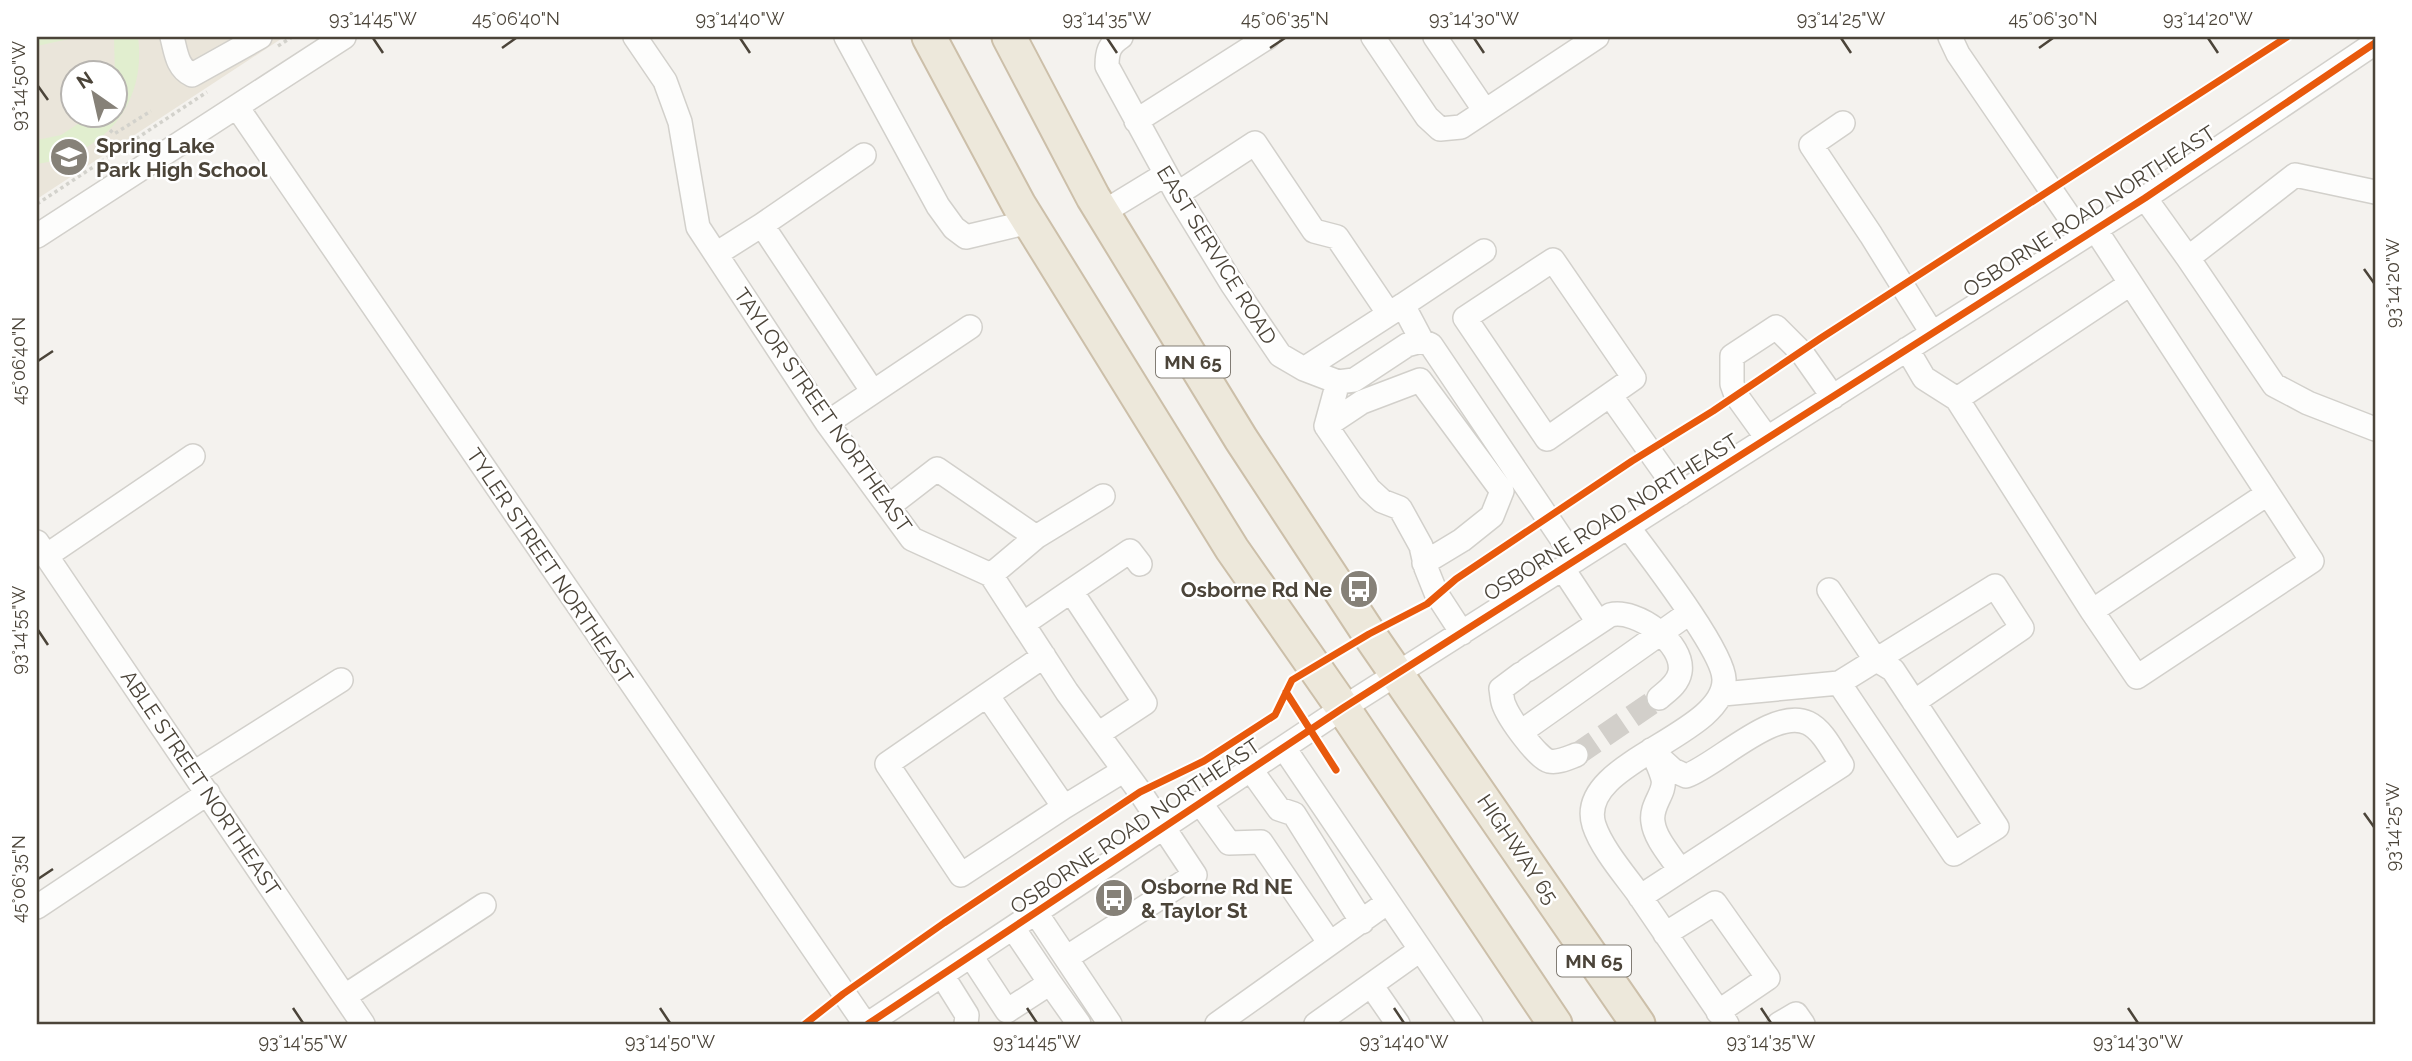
<svg xmlns="http://www.w3.org/2000/svg" width="2412" height="1061" viewBox="0 0 2412 1061" font-family="Raleway,sans-serif">
<style>
.education{fill:#eae5da;fill-rule:evenodd}
.green{fill:#e1eecf}
.lines{fill:none;stroke-linecap:round;stroke-linejoin:round}
.minor-tunnel{stroke:#d2cfca;stroke-width:23;stroke-dasharray:23 11;stroke-linecap:butt}
.minor-casing{stroke:#d2d0cb;stroke-width:26}
.highway-casing{stroke:#ccbfa9;stroke-width:37}
.path{stroke:#d3d2cc;stroke-width:3.5;stroke-dasharray:3.5 3.5;stroke-linecap:butt}
.minor{stroke:#fdfdfc;stroke-width:23}
.highway{stroke:#ede8db;stroke-width:33}
.cycleway-casing{stroke:#fff;stroke-width:11}
.cycleway{stroke:#e8590c;stroke-width:7}
.ticks{fill:none;stroke:#4b4439;stroke-width:2.5}
.labels{text-anchor:middle;dominant-baseline:central;stroke-width:5;stroke-linejoin:round;paint-order:stroke}
.shield{fill:#fff;stroke:#817c74;stroke-width:2}
.shield-label{font-size:19px;font-weight:bold;fill:#4b4439}
.poi-label{font-size:21px;font-weight:bold;fill:#4b4439;stroke:#fff;text-anchor:start}
.street-label{font-size:21px;fill:#4b4439;stroke:#fff}
.neatline{fill:none;stroke:#4b4439;stroke-width:2.5}
.ticks-label{font-size:18px;text-anchor:middle;fill:#4b4439}
</style>
<rect width="100%" height="100%" fill="#f4f2ee"/>
<!-- education -->
<path class="education" d="M 37,37 L 284,37 L 37,199 ZM 74,74 L 116,74 L 116,116 L 74,116 Z"/>
<!-- green -->
<path class="green" d="M 37,37 L 78,37 L 37,46 Z
M 114,37 L 138,37 C 147,105 103,155 37,164 L 37,140 L 61,135 L 90,116 L 116,116 Z"/>
<g class="lines">
<!-- minor-tunnel -->
<path class="minor-tunnel" d="M 1576,755 L 1659,698"/>
<defs>
<path id="minor" d="M 172,37 C 176,52 177,68 192,75 L 260,37
M 635,37 L 665,81 L 680,122 L 698,227 L 827,423 L 912,539 L 991,575 L 1067,692 L 1140,792 L 1195,875 L 1066,958
M 846,37 L 938,206 L 954,228 L 966,237 L 1029,222
M 1121,37 C 1109,45 1107,52 1107,66 L 1177,194 L 1232,284 L 1280,355 L 1304,369 L 1338,382 L 1354,380 L 1407,345 L 1422,341 L 1431,345 L 1576,560
M 1373,37 L 1427,117 L 1440,129 L 1461,127 L 1597,37
M 1435,37 L 1485,111
M 1950,37 L 1958,54 L 2083,237
M 237,107 L 865,1024
M 1136,121 L 1268,37
M 1843,123 L 1811,145 L 1871,235 L 1932,333
M 1177,194 L 1255,143 L 1314,231 L 1337,237 L 1389,314
M 2145,198 L 2188,258 L 2274,385 L 2308,403 L 2375,429
M 1102,213 L 1166,174
M 762,225 L 864,155
M 37,236 L 344,37
M 716,254 L 762,225 L 873,392 L 827,423
M 2188,258 L 2295,175 L 2375,192
M 1553,260 L 1634,378 L 1547,439 L 1465,318 Z
M 1403,305 L 1484,251
M 1907,349 L 1924,378 L 1957,399 L 2092,611 L 2137,677 L 2312,561 L 2095,229
M 1304,369 L 1403,305 L 1422,341
M 1338,382 L 1326,426 L 1369,489 L 1382,501 L 1400,508 L 1421,546 L 1426,568 L 1436,593 L 1462,633
M 873,392 L 970,327
M 1610,395 L 1680,494
M 1957,399 L 2130,284
M 1326,426 L 1362,402 L 1420,380 L 1502,491 L 1492,516 L 1462,540 L 1424,563
M 1767,438 L 1736,395 L 1732,384 L 1732,356 L 1776,327 L 1802,353 L 1833,397
M 889,506 L 937,469 L 1036,537 L 991,575
M 1628,527 C 1648,554 1723,650 1724,679 C 1726,736 1574,762 1594,825 C 1601,847 1623,873 1637,892 C 1667,936 1697,980 1727,1024
M 1036,537 L 1103,496
M 37,542 L 363,1024
M 46,556 L 193,456
M 1563,569 L 1592,613
M 1829,590 L 1875,659 L 1893,670 L 1997,827 L 1954,854 L 1839,683
M 1071,591 L 1130,551 L 1140,564
M 2092,611 L 2267,494
M 1023,624 L 1071,591 L 1145,703 L 1098,734
M 1044,656 L 987,695 L 1064,807 L 1123,771
M 1527,670 L 1610,615 C 1637,608 1685,644 1680,672 C 1678,684 1667,691 1659,698
M 1521,674 L 1501,689 C 1502,694 1502,701 1504,705 C 1509,718 1537,758 1549,761 C 1558,763 1568,758 1576,755
M 1723,694 L 1839,683 L 1995,586 L 2022,628 L 1914,702
M 987,695 L 887,764 L 961,875 L 1064,807
M 1521,732 L 1689,613
M 1284,748 L 1471,1024
M 1653,753 C 1656,761 1661,770 1663,779 C 1666,793 1650,805 1653,822 C 1655,839 1671,856 1680,870
M 1251,770 L 1279,809 L 1294,814 L 1362,922
M 194,773 L 341,680
M 1201,804 L 1229,843 L 1261,842 L 1329,942
M 1640,897 L 1842,765 C 1833,752 1823,730 1808,723 C 1774,707 1717,765 1686,776 L 1673,770 L 1651,750
M 37,907 L 208,793
M 1036,913 L 1110,1024
M 1665,934 L 1715,903 L 1768,978 L 1718,1012
M 971,956 L 1007,1011 L 1050,983 L 1013,928
M 942,975 L 967,1015 L 966,1024
M 1050,983 L 1079,1024
M 1371,985 L 1398,1024
M 345,996 L 484,905
M 868,1024 L 1343,708 L 2145,198 L 2375,43
M 1217,1024 L 1388,902
M 1316,1024 L 1420,950
M 1779,1024 L 1796,1014 L 1803,1024"/>
<path id="highway" d="M 929,37 L 1019,205 L 1232,549 L 1343,708 L 1555,1024
M 1009,37 L 1093,197 L 1241,439 L 1369,634 L 1638,1024"/>
</defs>
<!-- minor casing -->
<use href="#minor" class="minor-casing"/>
<!-- highway casing -->
<use href="#highway" class="highway-casing"/>
<!-- path -->
<path class="path" d="M 278,46 L 292,37
M 110,130 L 114,134 L 151,111
M 37,204 L 207,92"/>
<!-- minor -->
<use href="#minor" class="minor"/>
<!-- highway -->
<use href="#highway" class="highway"/>
<defs>
<path id="cycleway" d="M 1286,692 L 1336,770
M 805,1024 L 843,994 L 944,923 L 1140,792 L 1204,761 L 1275,715 L 1292,680 L 1369,634 L 1427,604 L 1456,579 L 1632,461 L 1713,411 L 1821,338 L 2287,37
M 868,1024 L 1343,708 L 2145,198 L 2375,43"/>
</defs>
<!-- cycleway casing -->
<use href="#cycleway" class="cycleway-casing"/>
<!-- cycleway -->
<use href="#cycleway" class="cycleway"/>
</g>
<!-- ticks -->
<path class="ticks" d="M 373,38 L 383,53M 740,38 L 750,53M 1107,38 L 1117,53M 1474,38 L 1484,53M 1841,38 L 1851,53M 2208,38 L 2218,53M 502,48 L 516,38M 1270,48 L 1285,38M 2039,48 L 2053,38M 38,86 L 48,100M 2364,269 L 2374,283M 38,361 L 53,351M 38,630 L 48,645M 2364,813 L 2374,827M 38,879 L 53,869M 293,1008 L 303,1023M 660,1008 L 670,1023M 1027,1008 L 1037,1023M 1394,1008 L 1404,1023M 1761,1008 L 1771,1023M 2128,1008 L 2138,1023"/>
<!-- icons -->
<defs>
<symbol id="school-disc" viewBox="-11 -11 22 22"><circle r="9.5" fill="#868178" stroke="#fff"/><path d="M0-5L7-2L0 1L-7-2ZM-4 1L0 2.5L4 1V4Q0 6-4 4Z" fill="#fff"/></symbol>
<symbol id="bus-disc" viewBox="-11 -11 22 22"><circle r="9.5" fill="#868178" stroke="#fff"/><path d="M-5-6H5V4H4V6H2V4H-2V6H-4V4H-5ZM-3.5-4V0h7V-4ZM-3.5 1.2v1.5H-2V1.2ZM2 1.2v1.5H3.5V1.2Z" fill="#fff"/></symbol>
</defs>
<g fill-rule="evenodd">
<use href="#school-disc" x="47" y="135" width="44" height="44"/>
<use href="#bus-disc" x="1337" y="567" width="44" height="44"/>
<use href="#bus-disc" x="1092" y="876" width="44" height="44"/>
</g>
<g class="labels">
<!-- shield labels -->
<g class="shield">
<rect x="1156" y="346.5" width="74" height="31" rx="5"/>
<rect x="1557" y="945.5" width="74" height="31" rx="5"/>
</g>
<g class="shield-label">
<text x="1193" y="362">MN 65</text>
<text x="1594" y="961">MN 65</text>
</g>
<!-- poi labels -->
<g class="poi-label">
<text x="96" y="145">Spring Lake<tspan x="96" dy="24">Park High School</tspan></text>
<text x="1332" y="589" text-anchor="end">Osborne Rd Ne</text>
<text x="1141" y="886">Osborne Rd NE<tspan x="1141" dy="24">&amp; Taylor St</tspan></text>
</g>
<!-- street labels -->
<g class="street-label">
<text transform="translate(2089 211) rotate(-33)">OSBORNE ROAD NORTHEAST</text>
<text transform="translate(1217 255) rotate(58)">EAST SERVICE ROAD</text>
<text transform="translate(823 410) rotate(55)">TAYLOR STREET NORTHEAST</text>
<text transform="translate(1611 517) rotate(-32)">OSBORNE ROAD NORTHEAST</text>
<text transform="translate(550 566) rotate(56)">TYLER STREET NORTHEAST</text>
<text transform="translate(201 783) rotate(56)">ABLE STREET NORTHEAST</text>
<text transform="translate(1135 826) rotate(-34)">OSBORNE ROAD NORTHEAST</text>
<text transform="translate(1518 849) rotate(56)">HIGHWAY 65</text>
</g>
</g>
<!-- border -->
<rect width="2412" height="1061" fill="none" stroke="#ffffff" stroke-width="77"/>
<!-- north arrow -->
<g transform="translate(94 94) rotate(326)"><circle r="33" fill="#ffffff" stroke="#b7b4b0" stroke-width="2"/>
<path d="M0-5L12 26L0 18L-12 26Z" fill="#868178"/>
<text y="-10" font-size="19" font-weight="bold" text-anchor="middle" fill="#4b4439">N</text>
</g>
<rect x="38" y="38" width="2336" height="985" class="neatline"/>
<g class="ticks-label">
<text x="373" y="25">93°14'45"W</text>
<text x="516" y="25">45°06'40"N</text>
<text x="740" y="25">93°14'40"W</text>
<text x="1107" y="25">93°14'35"W</text>
<text x="1285" y="25">45°06'35"N</text>
<text x="1474" y="25">93°14'30"W</text>
<text x="1841" y="25">93°14'25"W</text>
<text x="2053" y="25">45°06'30"N</text>
<text x="2208" y="25">93°14'20"W</text>
<text transform="translate(19 86) rotate(-90)" y="6">93°14'50"W</text>
<text transform="translate(2393 283) rotate(-90)" y="6">93°14'20"W</text>
<text transform="translate(19 361) rotate(-90)" y="6">45°06'40"N</text>
<text transform="translate(19 630) rotate(-90)" y="6">93°14'55"W</text>
<text transform="translate(2393 827) rotate(-90)" y="6">93°14'25"W</text>
<text transform="translate(19 879) rotate(-90)" y="6">45°06'35"N</text>
<text x="303" y="1048">93°14'55"W</text>
<text x="670" y="1048">93°14'50"W</text>
<text x="1037" y="1048">93°14'45"W</text>
<text x="1404" y="1048">93°14'40"W</text>
<text x="1771" y="1048">93°14'35"W</text>
<text x="2138" y="1048">93°14'30"W</text>
</g>
</svg>
